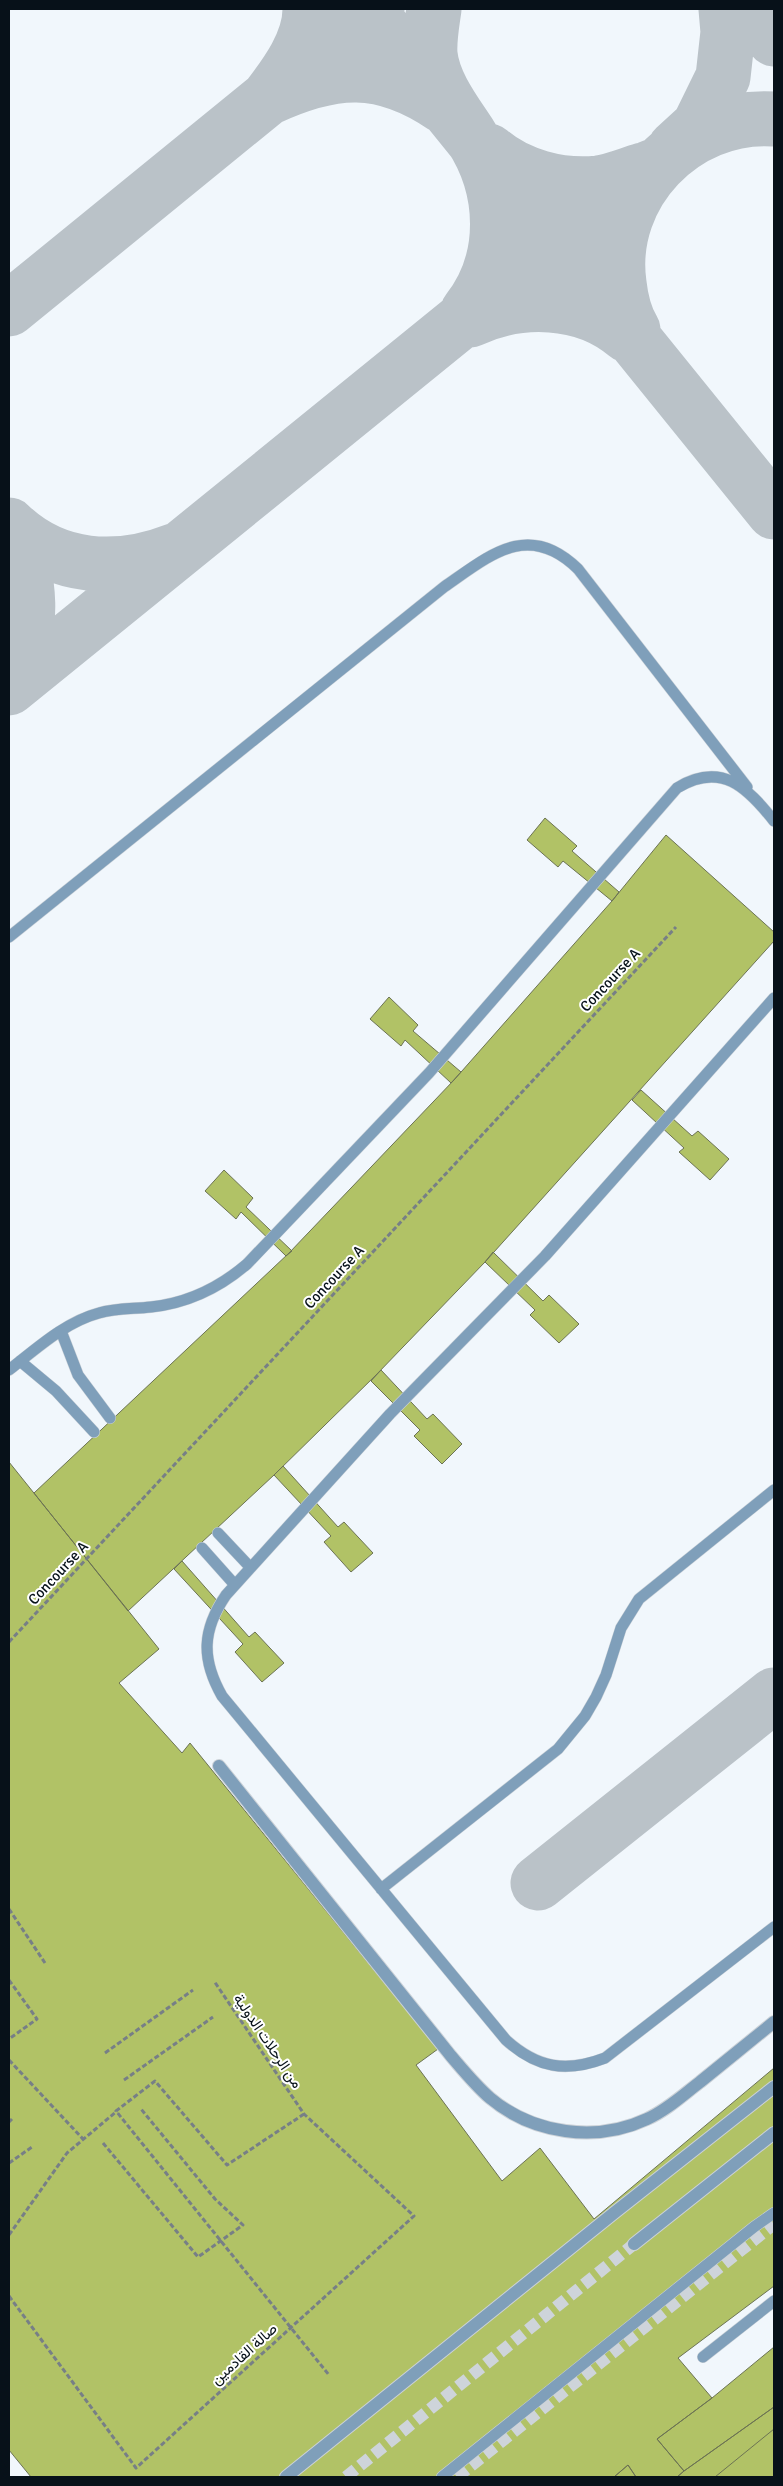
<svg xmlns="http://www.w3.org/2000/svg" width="783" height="2486" viewBox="0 0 783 2486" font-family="Signika,Vazirmatn,sans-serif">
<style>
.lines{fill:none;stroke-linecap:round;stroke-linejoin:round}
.taxiway{stroke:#bac2c8;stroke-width:55}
.building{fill:#b1c266;stroke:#6c7354}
.tertiary-tunnel{stroke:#ced4da;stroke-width:12;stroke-dasharray:12 6;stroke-linecap:butt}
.service-casing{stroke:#ccd2d8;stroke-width:12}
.minor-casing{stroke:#ccd2d8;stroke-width:14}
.tertiary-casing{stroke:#ccd2d8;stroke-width:14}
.path{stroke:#777f86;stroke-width:3;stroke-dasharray:5 2.5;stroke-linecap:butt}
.service{stroke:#7f9fba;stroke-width:11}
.minor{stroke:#7f9fba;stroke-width:12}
.tertiary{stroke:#7f9fba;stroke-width:12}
.labels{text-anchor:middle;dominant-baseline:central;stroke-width:4;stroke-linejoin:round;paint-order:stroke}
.street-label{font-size:15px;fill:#071119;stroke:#fff}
</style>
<rect width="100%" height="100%" fill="#f1f7fc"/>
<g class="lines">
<!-- taxiway -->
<path class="taxiway" d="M 310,9 C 310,42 287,73 268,98 C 333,68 381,64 443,106
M 367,9 L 774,512
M 434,9 C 432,23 429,39 430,54 C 433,84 455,112 470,135 C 506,189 508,260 468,311
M 750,9 L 774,39
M 675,148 L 699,126 L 723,77 L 728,32 L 726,9
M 489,151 C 518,176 561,187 598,183 C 613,181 629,174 643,170
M 9,309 L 377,9
M 470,320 C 519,297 584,298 627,335
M 633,330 C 624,315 621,301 619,283 C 607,194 684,113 774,119
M 9,525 C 56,570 117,573 176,550
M 9,531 C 32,577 36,630 9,676
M 9,688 L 651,167
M 538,1883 L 774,1695"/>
</g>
<!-- building -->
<path class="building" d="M 545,818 L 577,846 L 572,851 L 619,892 L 612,901 L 563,861 L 558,867 L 527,840 Z
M 666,835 L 774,932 L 774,941 L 485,1262 L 376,1375 L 274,1475 L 128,1611 L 34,1493 L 289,1253 L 454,1080 L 612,901 Z
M 389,997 L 418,1025 L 413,1031 L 461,1072 L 451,1083 L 405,1040 L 401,1046 L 370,1019 Z
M 641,1090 L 692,1136 L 698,1131 L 729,1159 L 710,1180 L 679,1152 L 684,1148 L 632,1100 Z
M 224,1170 L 253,1198 L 246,1207 L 292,1251 L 286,1256 L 241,1212 L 236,1219 L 205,1191 Z
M 493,1252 L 543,1301 L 549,1295 L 579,1324 L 559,1343 L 530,1315 L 535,1310 L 485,1262 Z
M 381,1370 L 427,1419 L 433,1414 L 462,1444 L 442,1464 L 414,1436 L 420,1430 L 371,1381 Z
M 9,1462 L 159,1649 L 119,1683 L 182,1753 L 190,1743 L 438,2049 L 416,2065 L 502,2181 L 540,2148 L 594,2219 L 774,2068 L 774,2286 L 678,2358 L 712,2398 L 657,2439 L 684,2471 L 677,2477 L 636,2477 L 628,2465 L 614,2477 L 31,2477 L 9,2450 Z
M 283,1466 L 338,1527 L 344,1522 L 373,1553 L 351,1572 L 324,1542 L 331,1536 L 274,1475 Z
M 182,1561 L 249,1637 L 255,1632 L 284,1663 L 262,1682 L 235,1652 L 243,1644 L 174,1569 Z
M 774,2347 L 774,2407 L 684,2471 L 657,2439 L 712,2398 Z
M 774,2407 L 774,2477 L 677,2477 L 684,2471 Z
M 774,2429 L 774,2477 L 715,2477 Z
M 628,2465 L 636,2477 L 614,2477 Z"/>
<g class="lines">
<!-- tertiary-tunnel -->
<path class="tertiary-tunnel" d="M 346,2477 L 634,2244
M 457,2477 L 774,2224"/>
<defs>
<path id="service" d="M 9,937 L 444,587 C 489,556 528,520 578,569 L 747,787
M 774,998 L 545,1256 L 390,1414 L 226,1595 C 202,1630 201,1659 222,1696 L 506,2040 C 537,2068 566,2073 605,2058 L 774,1927
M 61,1331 L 78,1375 L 110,1418
M 20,1361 L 56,1391 L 94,1432
M 9,1370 C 36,1349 65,1322 99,1313 C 116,1308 133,1309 151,1307 C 189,1303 219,1288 247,1264 L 429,1073 L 677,788 C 721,761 747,787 774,821
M 218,1533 L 250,1567
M 202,1548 L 235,1585
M 381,1889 L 558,1749 L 585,1716 L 596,1697 L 606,1675 L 621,1628 L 639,1599 L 774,1490
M 703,2357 L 774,2301
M 442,2477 L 754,2227 L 774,2213"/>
<path id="minor" d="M 219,1766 L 451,2056 C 463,2070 476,2086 490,2098 C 533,2134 596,2143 647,2119 C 667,2110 683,2095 700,2082 C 725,2062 749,2042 774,2022"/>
<path id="tertiary" d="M 634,2244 L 774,2133
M 286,2477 L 614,2213 L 774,2087"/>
</defs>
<!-- service casing -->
<use href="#service" class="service-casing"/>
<!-- minor casing -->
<use href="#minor" class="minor-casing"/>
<!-- tertiary casing -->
<use href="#tertiary" class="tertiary-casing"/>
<!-- path -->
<path class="path" d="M 9,1642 L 676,927
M 9,1909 L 45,1963
M 9,1980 L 37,2019 L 9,2039
M 105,2053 L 193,1990
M 9,2060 L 83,2139
M 124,2080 L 213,2017
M 304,2114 L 227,2165 L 155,2081 L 116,2111 L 329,2375
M 9,2122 L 12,2119
M 103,2143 L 198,2257 L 243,2225 L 215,2199 L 141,2109
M 9,2163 L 32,2147
M 9,2235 L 67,2153 L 117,2111
M 9,2296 L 136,2468 L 414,2216 L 304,2114 L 214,1981"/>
<!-- service -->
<use href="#service" class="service"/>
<!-- minor -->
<use href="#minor" class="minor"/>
<!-- tertiary -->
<use href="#tertiary" class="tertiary"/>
</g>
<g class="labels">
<!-- street labels -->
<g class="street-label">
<text transform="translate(610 980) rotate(-47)">Concourse A</text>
<text transform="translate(334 1277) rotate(-47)">Concourse A</text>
<text transform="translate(58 1573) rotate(-47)">Concourse A</text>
<text transform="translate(268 2041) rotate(56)">من الرحلات الدولية</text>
<text transform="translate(244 2354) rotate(-42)">صالة القادمين</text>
</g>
</g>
<!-- border -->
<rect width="783" height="2486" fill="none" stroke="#071119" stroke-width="20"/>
</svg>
